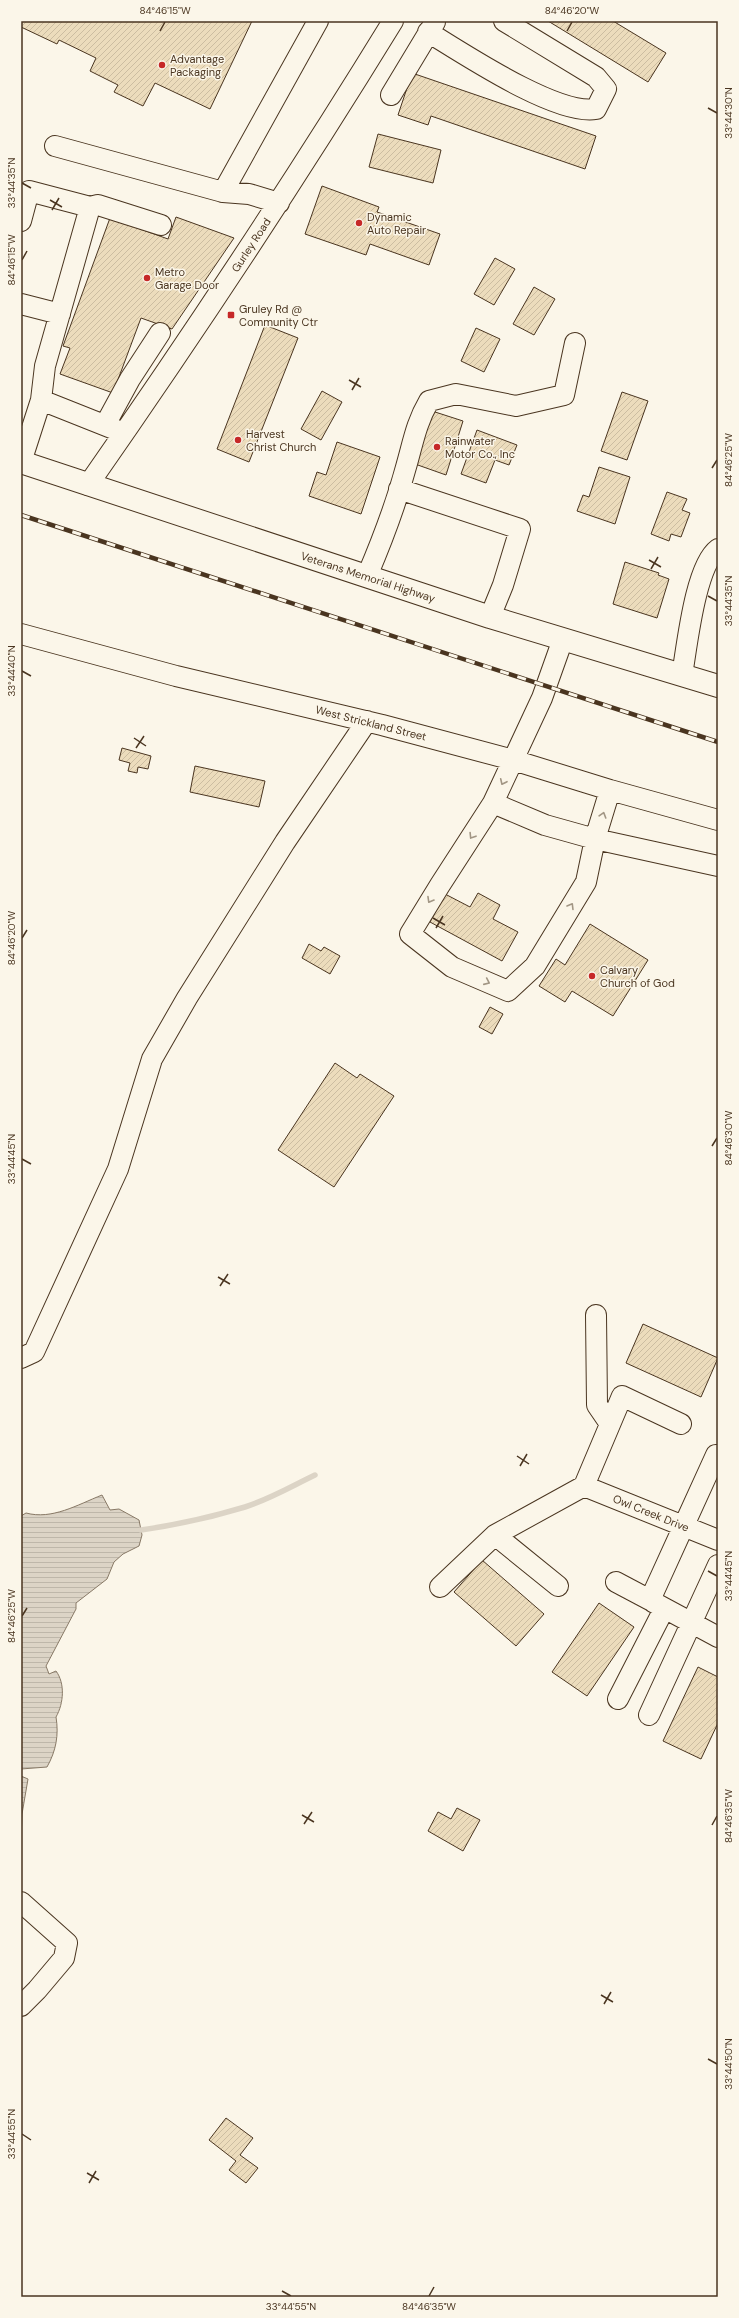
<svg xmlns="http://www.w3.org/2000/svg" width="739" height="2318" viewBox="0 0 739 2318" font-family="'DM Sans',sans-serif">
<style>
.water{fill:url(#water-rules);stroke:#887966}
.lines{fill:none;stroke-linecap:round;stroke-linejoin:round}
.stream{stroke:#dcd4c6;stroke-width:5.5}
.building{fill:url(#building-hatch);stroke:#4a3520}
.minor-casing{stroke:#4a3520;stroke-width:22}
.major-casing{stroke:#4a3520;stroke-width:24}
.minor{stroke:#fbf6e9;stroke-width:20}
.major{stroke:#fbf6e9;stroke-width:22}
.rail-casing{stroke:#4a3520;stroke-width:4.5}
.rail{stroke:#fbf6e9;stroke-width:3;stroke-dasharray:9;stroke-linecap:butt}
.oneway{stroke:#a29684}
.ticks{fill:none;stroke:#4a3520;stroke-width:1.5}
.poi-dot{fill:#c62828;stroke:#fbf6e9;stroke-width:1.5}
.labels{text-anchor:middle;dominant-baseline:central;stroke-width:3;stroke-linejoin:round;paint-order:stroke}
.poi-label{font-size:11px;fill:#4a3520;stroke:#fbf6e9;text-anchor:start}
.street-label{font-size:11px;fill:#4a3520;stroke:#fbf6e9}
.neatline{fill:none;stroke:#4a3520;stroke-width:1.5}
.ticks-label{font-size:10px;text-anchor:middle;fill:#4a3520}
</style>
<defs>
<pattern id="water-rules" width="6" height="5" patternUnits="userSpaceOnUse"><rect width="6" height="5" fill="#dcd4c6"/><path d="M0 2.5h6" fill="none" stroke="#beb7aa"/></pattern>
<pattern id="building-hatch" width="6" height="6" patternUnits="userSpaceOnUse"><rect width="6" height="6" fill="#ecdcbc"/><path d="M-1 1l2-2M0 6l6-6M5 7l2-2" fill="none" stroke="#ccbda1"/></pattern>
</defs>
<rect width="100%" height="100%" fill="#fbf6e9"/>
<!-- water -->
<path class="water" d="M 102,1495 L 110,1510 L 119,1509 L 139,1520 L 142,1535 L 139,1546 L 123,1554 L 114,1562 L 107,1579 L 76,1603 L 76,1609 L 46,1666 L 49,1674 L 56,1671 C 65,1683 64,1703 56,1717 C 59,1735 56,1751 47,1767 L 21,1769 L 21,1516 L 26,1513 C 52,1520 77,1505 102,1495 Z
M 21,1776 L 28,1779 L 22,1814 L 21,1841 Z"/>
<g class="lines">
<!-- stream -->
<path class="stream" d="M 141,1530 C 176,1525 212,1517 245,1507 C 270,1499 292,1486 315,1475"/>
</g>
<!-- building -->
<path class="building" d="M 21,21 L 252,21 L 210,109 L 155,83 L 143,106 L 114,92 L 118,85 L 90,71 L 96,58 L 59,40 L 57,44 L 21,27 Z
M 548,21 L 613,21 L 666,53 L 648,82 Z
M 412,73 L 596,136 L 585,169 L 431,116 L 428,125 L 398,115 Z
M 378,134 L 441,150 L 433,183 L 369,167 Z
M 322,186 L 379,207 L 377,212 L 440,234 L 429,265 L 370,244 L 366,255 L 305,234 Z
M 176,217 L 234,238 L 172,329 L 141,318 L 113,393 L 60,374 L 70,348 L 63,346 L 110,218 L 168,239 Z
M 495,258 L 515,269 L 494,305 L 474,294 Z
M 534,287 L 555,299 L 534,335 L 513,324 Z
M 265,325 L 298,338 L 249,462 L 217,449 Z
M 476,328 L 500,339 L 484,372 L 461,361 Z
M 322,391 L 342,402 L 321,440 L 301,429 Z
M 622,392 L 648,401 L 627,460 L 601,451 Z
M 432,411 L 463,421 L 446,475 L 415,464 Z
M 477,430 L 517,445 L 509,465 L 495,460 L 486,483 L 461,474 Z
M 337,442 L 380,457 L 361,514 L 309,496 L 317,472 L 326,475 Z
M 599,467 L 630,477 L 615,524 L 577,511 L 583,495 L 589,497 Z
M 667,492 L 687,499 L 682,510 L 690,513 L 681,537 L 671,534 L 669,541 L 651,534 Z
M 625,562 L 659,573 L 658,575 L 669,579 L 657,618 L 613,604 Z
M 122,748 L 151,756 L 148,769 L 138,767 L 137,773 L 128,771 L 130,763 L 119,760 Z
M 195,766 L 265,781 L 259,807 L 190,792 Z
M 478,893 L 500,905 L 493,919 L 518,932 L 502,961 L 430,922 L 445,894 L 470,907 Z
M 590,924 L 648,960 L 613,1016 L 572,991 L 565,1002 L 539,986 L 556,959 L 565,965 Z
M 309,944 L 321,951 L 324,947 L 340,956 L 330,974 L 302,958 Z
M 490,1007 L 503,1014 L 492,1034 L 479,1027 Z
M 335,1063 L 357,1078 L 360,1074 L 394,1096 L 334,1187 L 278,1150 Z
M 643,1324 L 718,1358 L 701,1397 L 626,1363 Z
M 482,1560 L 544,1614 L 516,1646 L 454,1592 Z
M 599,1603 L 634,1627 L 587,1696 L 552,1672 Z
M 698,1667 L 718,1677 L 718,1723 L 701,1759 L 663,1741 Z
M 457,1808 L 480,1820 L 463,1851 L 428,1831 L 438,1812 L 451,1819 Z
M 226,2118 L 253,2138 L 240,2155 L 258,2168 L 246,2183 L 229,2170 L 236,2161 L 209,2140 Z"/>
<g class="lines">
<defs>
<path id="minor" d="M 428,32 C 464,54 557,116 596,109 L 606,89 L 596,77 L 504,21
M 391,95 L 435,22
M 55,146 L 223,192
M 279,203 L 249,194 L 223,192 L 318,21
M 90,207 L 98,205 L 161,225
M 21,221 L 29,191 L 90,207 L 45,366 L 41,400
M 21,304 L 60,314
M 105,425 L 130,379 L 160,333
M 21,462 L 41,400 L 124,433
M 88,485 C 194,333 296,179 393,21
M 399,489 L 520,529 L 503,585 L 490,617
M 367,576 C 382,541 396,504 406,467 C 413,443 416,423 429,401 L 456,394 L 516,406 L 564,395 L 575,343
M 21,634 L 176,676 L 382,725 L 513,760 L 610,790 L 718,820
M 563,639 L 542,698 L 493,803 L 440,885 L 410,934 L 452,967 L 508,991 L 535,966 L 586,882 L 595,839 L 610,790
M 682,675 C 687,647 695,566 718,549
M 493,803 L 545,825 L 595,839 L 718,866
M 596,1315 L 597,1405 L 610,1424
M 21,1358 L 34,1352 L 118,1169 L 152,1059 L 187,998 L 285,842 L 367,721
M 584,1486 L 718,1540
M 616,1582 L 650,1600 L 716,1455 L 718,1455
M 558,1586 L 495,1535 L 584,1486 L 622,1396 L 681,1424
M 440,1587 L 495,1535
M 653,1602 L 718,1637
M 618,1699 L 664,1609
M 649,1715 L 718,1565
M 21,1902 L 67,1943 L 64,1958 L 37,1990 L 21,2006"/>
<path id="major" d="M 21,462 L 490,617 L 718,686"/>
</defs>
<!-- minor casing -->
<use href="#minor" class="minor-casing"/>
<!-- major casing -->
<use href="#major" class="major-casing"/>
<!-- minor -->
<use href="#minor" class="minor"/>
<!-- major -->
<use href="#major" class="major"/>
<defs>
<path id="rail" d="M 21,515 L 718,742"/>
</defs>
<!-- rail casing -->
<use href="#rail" class="rail-casing"/>
<!-- rail -->
<use href="#rail" class="rail"/>
</g>
<!-- one-way arrows -->
<defs><path id="oneway-chevron" d="M-2-3.5L2.5 0L-2 3.5" fill="none" stroke-width="1.6" stroke-linecap="round" stroke-linejoin="round"/></defs>
<g class="oneway">
<use href="#oneway-chevron" transform="translate(503 782) rotate(115)"/>
<use href="#oneway-chevron" transform="translate(603 815) rotate(-73)"/>
<use href="#oneway-chevron" transform="translate(472 836) rotate(122)"/>
<use href="#oneway-chevron" transform="translate(430 900) rotate(120)"/>
<use href="#oneway-chevron" transform="translate(571 906) rotate(-59)"/>
<use href="#oneway-chevron" transform="translate(487 982) rotate(24)"/>
</g>
<!-- ticks -->
<path class="ticks" d="M 160,31 L 165,22M 567,31 L 572,22M 708,108 L 717,113M 22,183 L 31,188M 50,200 L 62,207M 52,210 L 59,198M 22,260 L 27,251M 349,380 L 361,387M 352,390 L 359,378M 712,468 L 717,460M 649,560 L 661,567M 651,569 L 658,557M 708,596 L 717,601M 22,671 L 31,676M 134,738 L 146,746M 136,748 L 144,736M 433,918 L 445,925M 436,928 L 443,916M 22,938 L 27,930M 712,1146 L 717,1138M 22,1159 L 31,1164M 218,1277 L 230,1284M 220,1286 L 228,1274M 517,1456 L 529,1464M 520,1466 L 527,1454M 708,1571 L 717,1576M 22,1616 L 27,1608M 302,1815 L 314,1822M 304,1824 L 312,1812M 712,1825 L 717,1816M 601,1995 L 613,2002M 604,2004 L 611,1992M 708,2059 L 717,2064M 22,2134 L 31,2140M 87,2173 L 99,2180M 89,2183 L 96,2171M 282,2291 L 291,2296M 429,2296 L 434,2287"/>
<!-- markers -->
<g class="poi-dot">
<circle cx="162" cy="65" r="4"/>
<circle cx="359" cy="223" r="4"/>
<circle cx="147" cy="278" r="4"/>
<rect x="227" y="311" width="8" height="8" rx="2"/>
<circle cx="238" cy="440" r="4"/>
<circle cx="437" cy="447" r="4"/>
<circle cx="592" cy="976" r="4"/>
</g>
<g class="labels">
<!-- poi labels -->
<g class="poi-label">
<text x="170" y="59">Advantage<tspan x="170" dy="13">Packaging</tspan></text>
<text x="367" y="217">Dynamic<tspan x="367" dy="13">Auto Repair</tspan></text>
<text x="155" y="272">Metro<tspan x="155" dy="13">Garage Door</tspan></text>
<text x="239" y="309">Gruley Rd @<tspan x="239" dy="13">Community Ctr</tspan></text>
<text x="246" y="434">Harvest<tspan x="246" dy="13">Christ Church</tspan></text>
<text x="445" y="441">Rainwater<tspan x="445" dy="13">Motor Co., Inc</tspan></text>
<text x="600" y="970">Calvary<tspan x="600" dy="13">Church of God</tspan></text>
</g>
<!-- street labels -->
<g class="street-label">
<text transform="translate(251 245) rotate(-57)">Gurley Road</text>
<text transform="translate(368 577) rotate(18)">Veterans Memorial Highway</text>
<text transform="translate(371 723) rotate(14)">West Strickland Street</text>
<text transform="translate(651 1513) rotate(22)">Owl Creek Drive</text>
</g>
</g>
<!-- border -->
<rect width="739" height="2318" fill="none" stroke="#fbf6e9" stroke-width="44"/>
<rect x="22" y="22" width="695" height="2274" class="neatline"/>
<g class="ticks-label">
<text x="165" y="14">84°46'15"W</text>
<text x="572" y="14">84°46'20"W</text>
<text transform="translate(728 113) rotate(-90)" y="4">33°44'30"N</text>
<text transform="translate(11 183) rotate(-90)" y="4">33°44'35"N</text>
<text transform="translate(11 260) rotate(-90)" y="4">84°46'15"W</text>
<text transform="translate(728 460) rotate(-90)" y="4">84°46'25"W</text>
<text transform="translate(728 601) rotate(-90)" y="4">33°44'35"N</text>
<text transform="translate(11 671) rotate(-90)" y="4">33°44'40"N</text>
<text transform="translate(11 938) rotate(-90)" y="4">84°46'20"W</text>
<text transform="translate(728 1138) rotate(-90)" y="4">84°46'30"W</text>
<text transform="translate(11 1159) rotate(-90)" y="4">33°44'45"N</text>
<text transform="translate(728 1576) rotate(-90)" y="4">33°44'45"N</text>
<text transform="translate(11 1616) rotate(-90)" y="4">84°46'25"W</text>
<text transform="translate(728 1816) rotate(-90)" y="4">84°46'35"W</text>
<text transform="translate(728 2064) rotate(-90)" y="4">33°44'50"N</text>
<text transform="translate(11 2134) rotate(-90)" y="4">33°44'55"N</text>
<text x="291" y="2310">33°44'55"N</text>
<text x="429" y="2310">84°46'35"W</text>
</g>
</svg>
